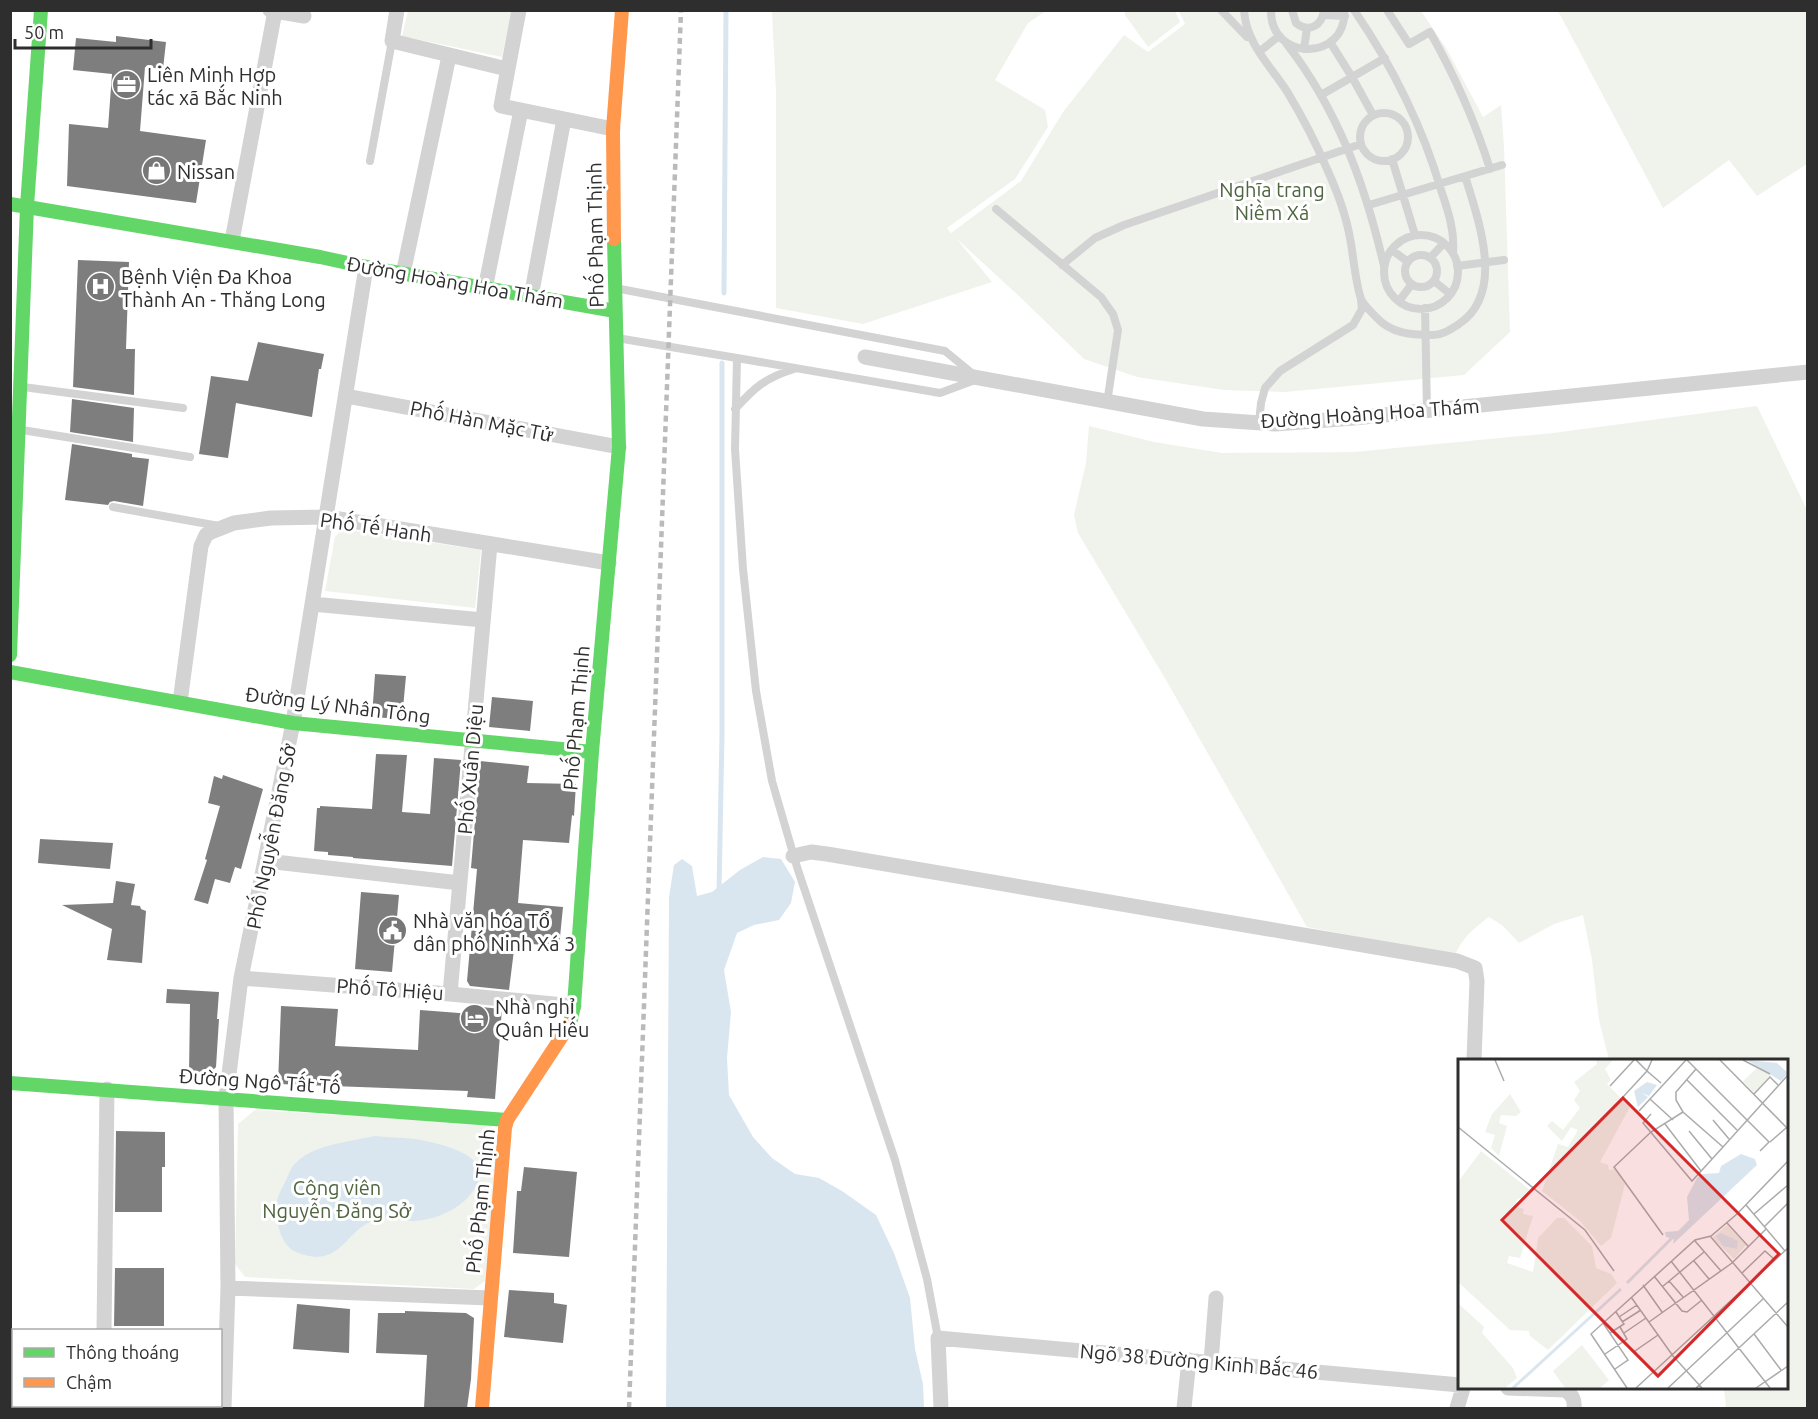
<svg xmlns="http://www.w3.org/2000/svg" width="1818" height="1419" viewBox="0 0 1818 1419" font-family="Ubuntu,sans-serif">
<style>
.green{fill:#f0f3ec}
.water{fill:#dae6ef}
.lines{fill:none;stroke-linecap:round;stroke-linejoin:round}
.stream{stroke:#dae6ef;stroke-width:5}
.building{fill:#7e7e7e}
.lane{stroke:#d3d3d3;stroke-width:8}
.street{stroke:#d3d3d3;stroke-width:15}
.fast{stroke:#63d668;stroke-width:14}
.slow{stroke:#ff974d;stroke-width:14}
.rail{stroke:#bababa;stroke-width:4.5;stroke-dasharray:6 4.5;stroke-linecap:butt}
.labels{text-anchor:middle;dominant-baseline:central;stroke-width:6;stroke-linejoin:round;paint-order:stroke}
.poi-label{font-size:20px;fill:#2e2e2e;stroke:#fff;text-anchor:start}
.park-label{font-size:20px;fill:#4f653f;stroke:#fff}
.street-label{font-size:20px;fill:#2e2e2e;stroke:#fff}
.inset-river{fill:none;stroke:#dae6ef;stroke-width:3}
.inset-road{fill:none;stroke:#ababab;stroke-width:1.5}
.view{fill:#d62828;fill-opacity:0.15;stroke:#d62828;stroke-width:3}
.inset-edge{fill:none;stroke:#2e2e2e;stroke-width:3}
</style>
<rect width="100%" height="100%" fill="#fff"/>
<!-- green -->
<path class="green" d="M 408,11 L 512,11 L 502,57 L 402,36 Z
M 772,11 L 1046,11 L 1028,23 L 995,80 L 1045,110 L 1048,127 L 1015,179 L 947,228 L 951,233 L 1021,181 L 1063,112 L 1124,35 L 1148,52 L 1185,24 L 1179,11 L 1421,11 L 1446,48 L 1483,117 L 1501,105 L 1504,147 L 1510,332 L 1464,375 L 1285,392 L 1224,390 L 1137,377 L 1084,359 L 1020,297 L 956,238 L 992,282 L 863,324 L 776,308 L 776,92 Z
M 1125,11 L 1175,11 L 1180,22 L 1148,47 L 1125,15 Z
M 1558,11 L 1807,11 L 1807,164 L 1757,196 L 1729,160 L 1663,208 Z
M 1757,406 L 1807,510 L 1807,1407 L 1726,1407 L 1724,1388 L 1786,1388 L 1786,1060 L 1609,1060 L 1599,1020 L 1592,960 L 1583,915 L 1554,924 L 1519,943 L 1503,926 L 1489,917 C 1474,928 1462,938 1455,955 L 1307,927 L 1166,680 L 1078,533 L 1074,515 L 1086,463 L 1089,426 L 1154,442 L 1222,453 L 1354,452 L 1553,433 Z
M 343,529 L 481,550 L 475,608 L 325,591 L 335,537 Z
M 255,1110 L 490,1124 L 498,1137 L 485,1281 L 474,1289 L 245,1277 L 235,1264 L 238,1124 Z"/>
<!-- water -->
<path class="water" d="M 763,857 L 781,859 L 795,882 L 791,903 L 779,920 L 754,925 L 737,933 L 724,970 L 731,1012 L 727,1058 L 729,1095 L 753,1137 L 772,1158 L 795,1174 L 819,1178 L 842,1191 L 876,1215 L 894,1253 L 910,1298 L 915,1349 L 923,1384 L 924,1408 L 666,1408 L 669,897 L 674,865 L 682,859 L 692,866 L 697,896 L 712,892 L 740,870 Z
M 375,1136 C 390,1138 406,1137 421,1140 C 440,1144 490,1154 478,1182 C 468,1206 440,1219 415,1221 C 401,1222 388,1216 375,1220 C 345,1229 341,1271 296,1252 C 284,1247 278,1230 277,1218 C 275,1202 277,1198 284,1184 C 287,1179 289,1172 292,1167 C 310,1144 349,1142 375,1136 Z"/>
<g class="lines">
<!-- stream -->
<path class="stream" d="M 724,293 L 726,10
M 719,891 L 722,734 L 722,363"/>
</g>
<!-- building -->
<path class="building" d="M 116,36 L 166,42 L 163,69 L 145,67 L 140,131 L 206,140 L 196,203 L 67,186 L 69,124 L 108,128 L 112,74 L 73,70 L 76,38 L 116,42 Z
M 78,260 L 129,262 L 126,349 L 135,349 L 134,395 L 73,387 Z
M 258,342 L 324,354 L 321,369 L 319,369 L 312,417 L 236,403 L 228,458 L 199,454 L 211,376 L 248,381 Z
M 72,399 L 134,408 L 133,442 L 70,432 Z
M 72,444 L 132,454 L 132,457 L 149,459 L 143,506 L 114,501 L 110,502 L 108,505 L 65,500 Z
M 375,674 L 406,676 L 402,719 L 372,717 Z
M 492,697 L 533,701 L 530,731 L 489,727 Z
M 376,754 L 407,755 L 402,812 L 430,814 L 434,758 L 461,760 L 452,866 L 353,858 L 353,857 L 328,855 L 328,852 L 314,851 L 317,808 L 320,808 L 320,806 L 372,809 Z
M 480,761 L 529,766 L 527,783 L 576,784 L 574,816 L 572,815 L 569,843 L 523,840 L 518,903 L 563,907 L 559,947 L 515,942 L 509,990 L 470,986 L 467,981 L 477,869 L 471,868 Z
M 223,775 L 263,789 L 241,869 L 235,867 L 230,883 L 215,879 L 208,904 L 194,900 L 207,860 L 205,859 L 220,806 L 208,803 L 214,776 L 222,779 Z
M 40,839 L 113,843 L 110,869 L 38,863 Z
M 116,881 L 135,884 L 131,905 L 140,906 L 141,909 L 146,911 L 142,963 L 107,960 L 112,929 L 62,905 L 113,903 Z
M 361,892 L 399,895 L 392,972 L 355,969 Z
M 167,989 L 219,992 L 217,1019 L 219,1019 L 216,1067 L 206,1077 L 189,1074 L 190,1004 L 166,1003 Z
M 281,1006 L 338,1009 L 335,1046 L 418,1050 L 420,1010 L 485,1015 L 481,1007 L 502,1009 L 495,1099 L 467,1097 L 468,1091 L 278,1084 Z
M 116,1131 L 165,1132 L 165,1167 L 162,1167 L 162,1212 L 115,1212 Z
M 524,1167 L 577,1172 L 569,1257 L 513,1253 L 517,1191 L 521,1191 Z
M 115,1268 L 164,1268 L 164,1326 L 114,1326 Z
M 509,1290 L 554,1293 L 554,1303 L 567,1305 L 563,1343 L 504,1337 Z
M 297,1304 L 350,1309 L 349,1353 L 293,1349 Z
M 405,1311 L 466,1313 L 474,1318 L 471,1379 L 467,1408 L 424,1408 L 427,1355 L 376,1353 L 378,1313 L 405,1313 Z"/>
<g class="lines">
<!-- lane -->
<path class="lane" d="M 1221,10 L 1247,37
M 1244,10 C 1246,44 1271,66 1288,93 C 1303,118 1316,143 1327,169 C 1337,191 1346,215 1350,238 C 1353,252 1356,290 1362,301 C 1365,306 1372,313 1377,318 C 1391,333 1410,335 1431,335 C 1441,336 1451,329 1459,324 C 1506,293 1478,219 1465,176
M 1271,10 C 1270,63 1348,61 1344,10
M 1292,10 L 1296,23 C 1309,33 1322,26 1324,10
M 1354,10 C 1393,67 1422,125 1441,190 C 1448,211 1455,231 1453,253
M 1387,10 L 1409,44 L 1430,32 C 1456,78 1474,118 1490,169
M 1324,15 L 1345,16
M 1330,42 L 1352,77 L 1373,115
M 1286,43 C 1338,110 1365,184 1384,266
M 1304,49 L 1307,28
M 1259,52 L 1279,36
M 1321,95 L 1385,58
M1360 137a24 24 0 1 1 48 0a24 24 0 1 1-48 0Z
M 1392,159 L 1415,235
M 370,161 L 392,41
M 1369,205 L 1502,165
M 996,209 L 1101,297 L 1113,314 L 1118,330 L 1107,403
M1384 272a37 37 0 1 1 74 0a37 37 0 1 1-74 0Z
M 1392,250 L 1408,262
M1405 271a16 16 0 1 1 32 0a16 16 0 1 1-32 0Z
M 1430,258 L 1444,243
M 1062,265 L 1095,238 L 1124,225 L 1361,144
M 1457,266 L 1504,260
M 1434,281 L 1450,294
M 615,288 L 945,351 L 973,374
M 1399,301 L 1412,284
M 1425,308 L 1427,411
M 617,338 L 737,358
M 23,387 L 183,408
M 735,409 C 755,387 765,378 794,369
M 1259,423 L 1261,403 L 1265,388 L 1280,371 L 1353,325 L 1362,309 L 1361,300
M 22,430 L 190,457
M 113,507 L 219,526
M 938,1338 L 927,1279 L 895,1160 L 797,867 L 772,781 L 756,691 L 743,569 L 735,449 L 737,358 L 940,393 L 975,380
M 10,1405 L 14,1405
M 47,1406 L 53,1406"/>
<!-- street -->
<path class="street" d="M 397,10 L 392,41 L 507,69
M 519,10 L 501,106 L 613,129
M 275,11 L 304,16
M 232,241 L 275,11 L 270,10
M 403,274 L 449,56
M 485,289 L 521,110
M 531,297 L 564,119
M 865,357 L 1203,419 L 1275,424 L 1354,418 L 1808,372
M 346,396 L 619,447
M 312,604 L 483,620
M 180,702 L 201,546 L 206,535 L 211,532 L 234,523 L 271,518 L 327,517 L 609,563
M 793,856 L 811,852 L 827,854 L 1457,961 L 1475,968 L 1477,981 L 1474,1060
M 266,861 L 460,883
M 241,978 L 450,994 L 574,1006
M 450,994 L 490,544
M 228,1288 L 490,1298
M 104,1330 L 107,1089
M 10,1357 L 14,1357
M 1211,1362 L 1216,1298
M 1508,1388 L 1565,1390 C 1572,1395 1575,1399 1574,1408
M 224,1408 L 228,1288 L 226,1098 L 241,978 L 293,723 L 366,267
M 941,1408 L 938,1338 L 1460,1385
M 1184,1408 L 1189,1360
M 1457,1408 L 1463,1388"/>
<!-- fast -->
<path class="fast" d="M 10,204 L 320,257 L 366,267 L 615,311
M 10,655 L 27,206 L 41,10
M 10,672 L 293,723 L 592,752
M 570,1024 L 574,1006 L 592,752 L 619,447 L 614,239
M 10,1083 L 507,1120"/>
<!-- slow -->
<path class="slow" d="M 614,239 L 613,129 L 622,10
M 482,1408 L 505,1128 L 507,1120 L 570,1024"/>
<!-- rail -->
<path class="rail" d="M 629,1408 L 681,10"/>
</g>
<!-- icons -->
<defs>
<symbol id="office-disc" viewBox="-11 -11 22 22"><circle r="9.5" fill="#777" stroke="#fff"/><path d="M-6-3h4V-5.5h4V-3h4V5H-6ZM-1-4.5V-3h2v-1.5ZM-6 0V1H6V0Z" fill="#fff"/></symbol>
<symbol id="shop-disc" viewBox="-11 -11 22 22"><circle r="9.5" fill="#777" stroke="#fff"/><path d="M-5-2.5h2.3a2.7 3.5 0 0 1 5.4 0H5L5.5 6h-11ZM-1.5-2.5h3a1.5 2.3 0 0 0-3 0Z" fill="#fff"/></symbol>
<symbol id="hospital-disc" viewBox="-11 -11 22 22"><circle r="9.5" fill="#777" stroke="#fff"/><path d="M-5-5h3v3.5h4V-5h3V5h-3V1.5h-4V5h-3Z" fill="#fff"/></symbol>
<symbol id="civic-disc" viewBox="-11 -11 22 22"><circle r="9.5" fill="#777" stroke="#fff"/><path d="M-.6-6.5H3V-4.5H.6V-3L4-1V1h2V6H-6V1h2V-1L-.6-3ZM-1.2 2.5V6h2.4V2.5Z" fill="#fff"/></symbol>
<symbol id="hotel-disc" viewBox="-11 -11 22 22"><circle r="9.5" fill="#777" stroke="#fff"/><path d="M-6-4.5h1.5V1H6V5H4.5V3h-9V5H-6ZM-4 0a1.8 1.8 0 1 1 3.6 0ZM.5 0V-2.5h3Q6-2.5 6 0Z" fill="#fff"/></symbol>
</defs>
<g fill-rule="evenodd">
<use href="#office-disc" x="110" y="68" width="33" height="33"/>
<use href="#shop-disc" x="140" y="154" width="33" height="33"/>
<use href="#hospital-disc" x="84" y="270" width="33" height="33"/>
<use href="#civic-disc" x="376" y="914" width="33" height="33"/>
<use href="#hotel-disc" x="458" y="1002" width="33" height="33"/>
</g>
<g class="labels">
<!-- poi labels -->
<g class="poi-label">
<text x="147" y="74">Liên Minh Hợp<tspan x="147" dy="23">tác xã Bắc Ninh</tspan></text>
<text x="177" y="171">Nissan</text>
<text x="121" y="276">Bệnh Viện Đa Khoa<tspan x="121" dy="23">Thành An - Thăng Long</tspan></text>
<text x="413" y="920">Nhà văn hóa Tổ<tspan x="413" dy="23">dân phố Ninh Xá 3</tspan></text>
<text x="495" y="1006">Nhà nghỉ<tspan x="495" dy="23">Quân Hiếu</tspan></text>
</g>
<!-- park labels -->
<g class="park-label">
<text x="1272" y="189">Nghĩa trang<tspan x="1272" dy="23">Niềm Xá</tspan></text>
<text x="337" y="1187">Công viên<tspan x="337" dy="23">Nguyễn Đăng Sở</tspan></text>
</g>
<!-- street labels -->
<g class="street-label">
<text transform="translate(595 235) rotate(-91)">Phố Phạm Thịnh</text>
<text transform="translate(455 282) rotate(10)">Đường Hoàng Hoa Thám</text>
<text transform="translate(1370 413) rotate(-4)">Đường Hoàng Hoa Thám</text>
<text transform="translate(482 421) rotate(11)">Phố Hàn Mặc Tử</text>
<text transform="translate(376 527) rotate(8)">Phố Tế Hanh</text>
<text transform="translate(338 705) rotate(7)">Đường Lý Nhân Tông</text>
<text transform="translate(576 718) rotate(-85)">Phố Phạm Thịnh</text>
<text transform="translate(470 769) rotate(-85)">Phố Xuân Diệu</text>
<text transform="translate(271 836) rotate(-79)">Phố Nguyễn Đăng Sở</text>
<text transform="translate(390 989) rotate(4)">Phố Tô Hiệu</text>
<text transform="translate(260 1081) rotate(4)">Đường Ngô Tất Tố</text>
<text transform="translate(480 1201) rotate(-84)">Phố Phạm Thịnh</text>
<text transform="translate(1199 1361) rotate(5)">Ngõ 38 Đường Kinh Bắc 46</text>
</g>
</g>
<!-- overview -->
<g transform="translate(1458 1059)">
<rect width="330" height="330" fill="#fff"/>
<path d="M 138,1 L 155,1 L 147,10 L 153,21 L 149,25 L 172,48 L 142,103 L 150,106 L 151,111 L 157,110 L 167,125 L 153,179 L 143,187 L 122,162 L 84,132 L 100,85 L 110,88 L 120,71 L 113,68 L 104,82 L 89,67 L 94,62 L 105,71 L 115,58 L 122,49 L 116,41 L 122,32 L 116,23 L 139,5 ZM 300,8 L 313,17 L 296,34 L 285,22 ZM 52,35 L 63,53 L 58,57 L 43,56 L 41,64 L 49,67 L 41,97 L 33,89 L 37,76 L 27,73 L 34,55 ZM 23,92 L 72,131 L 70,138 L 59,140 L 57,147 L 66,150 L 65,155 L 75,157 L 62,199 L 51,197 L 49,204 L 75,213 L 80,179 L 99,159 L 106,159 L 134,187 L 138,209 L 153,215 L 159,224 L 90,291 L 72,277 L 71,272 L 52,271 L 0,223 L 0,123 ZM 269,166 L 288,186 L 276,200 L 254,179 ZM 0,244 L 26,268 L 24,274 L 55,309 L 59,319 L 47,329 L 0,329 ZM 124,286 L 151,321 L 142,329 L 107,329 L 95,312 Z" fill="#f0f3ec"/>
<path d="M 289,1 L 319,4 L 330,14 L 323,22 ZM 189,23 L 199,26 L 191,37 L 184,34 L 190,38 L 180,48 L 176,32 ZM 283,95 L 297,100 L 299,106 L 215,185 L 216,180 L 208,178 L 207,173 L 220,172 L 231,161 L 229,138 L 239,119 L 245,115 L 261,114 L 263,107 ZM 263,174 L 280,182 L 279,190 L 265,187 L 258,177 Z" fill="#dae6ef"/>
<path class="inset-river" d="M 169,224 L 215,178M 55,329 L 163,230"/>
<path class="inset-road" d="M 37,1 L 46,22M 194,1 L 189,12 L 203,24M 229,1 L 311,83 L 302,92M 262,1 L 330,70M 285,1 L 312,15M 238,10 L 218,33 L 218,41 L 225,53 L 265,88 L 330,16M 229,21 L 279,71M 152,27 L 176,1M 296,35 L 312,18 L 321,27M 165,38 L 189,12 L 178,1M 192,40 L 215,61M 181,52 L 228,1M 193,55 L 185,64 L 234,122 L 265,88M 255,61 L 271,80M 207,65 L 243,112M 0,68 L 127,171 L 156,212M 231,72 L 254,100M 312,83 L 328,69M 288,146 L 327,192M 296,155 L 330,126M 269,164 L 290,187M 306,168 L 330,144M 205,176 L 156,108 L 193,73 L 225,53M 252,177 L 330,268M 237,182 L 263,212M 213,202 L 312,329M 236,202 L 251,220M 284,214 L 307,192 L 317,201M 196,217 L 224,252 L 229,253 L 244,241M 211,222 L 225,238M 185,226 L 204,253M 204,228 L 246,193M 173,238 L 215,297 L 244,329M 161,258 L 179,246M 164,263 L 183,251M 191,263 L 274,204 L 308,170M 145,264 L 170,301 L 157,310M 152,274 L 166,265 L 158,253M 166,274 L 188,259M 296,275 L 323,311M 147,295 L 169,280 L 162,268M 179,296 L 177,292 L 200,276M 169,329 L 133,275 L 237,181 L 253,177 L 279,155 L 330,102M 178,329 L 330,189M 210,329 L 306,239M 238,329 L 330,243M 298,329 L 330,307"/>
<path class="view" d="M 165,39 L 321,195 L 200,317 L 44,161 Z"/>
<rect width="330" height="330" class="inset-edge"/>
</g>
<!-- border -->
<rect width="1818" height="1419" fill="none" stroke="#2e2e2e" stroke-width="24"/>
<!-- legend -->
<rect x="12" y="1329" width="210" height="78" fill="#ffffff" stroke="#ababab" stroke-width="1.5"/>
<rect x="24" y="1348" width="30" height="9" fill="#63d668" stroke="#ababab" stroke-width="1.5"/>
<text x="66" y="1359" font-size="18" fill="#2e2e2e">Thông thoáng</text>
<rect x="24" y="1378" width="30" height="9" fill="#ff974d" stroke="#ababab" stroke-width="1.5"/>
<text x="66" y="1389" font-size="18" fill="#2e2e2e">Chậm</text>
<!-- scale -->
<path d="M15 39v9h136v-9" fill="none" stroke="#2e2e2e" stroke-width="3"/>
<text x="24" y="39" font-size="18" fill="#2e2e2e" stroke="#ffffff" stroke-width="4.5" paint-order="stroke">50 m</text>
</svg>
